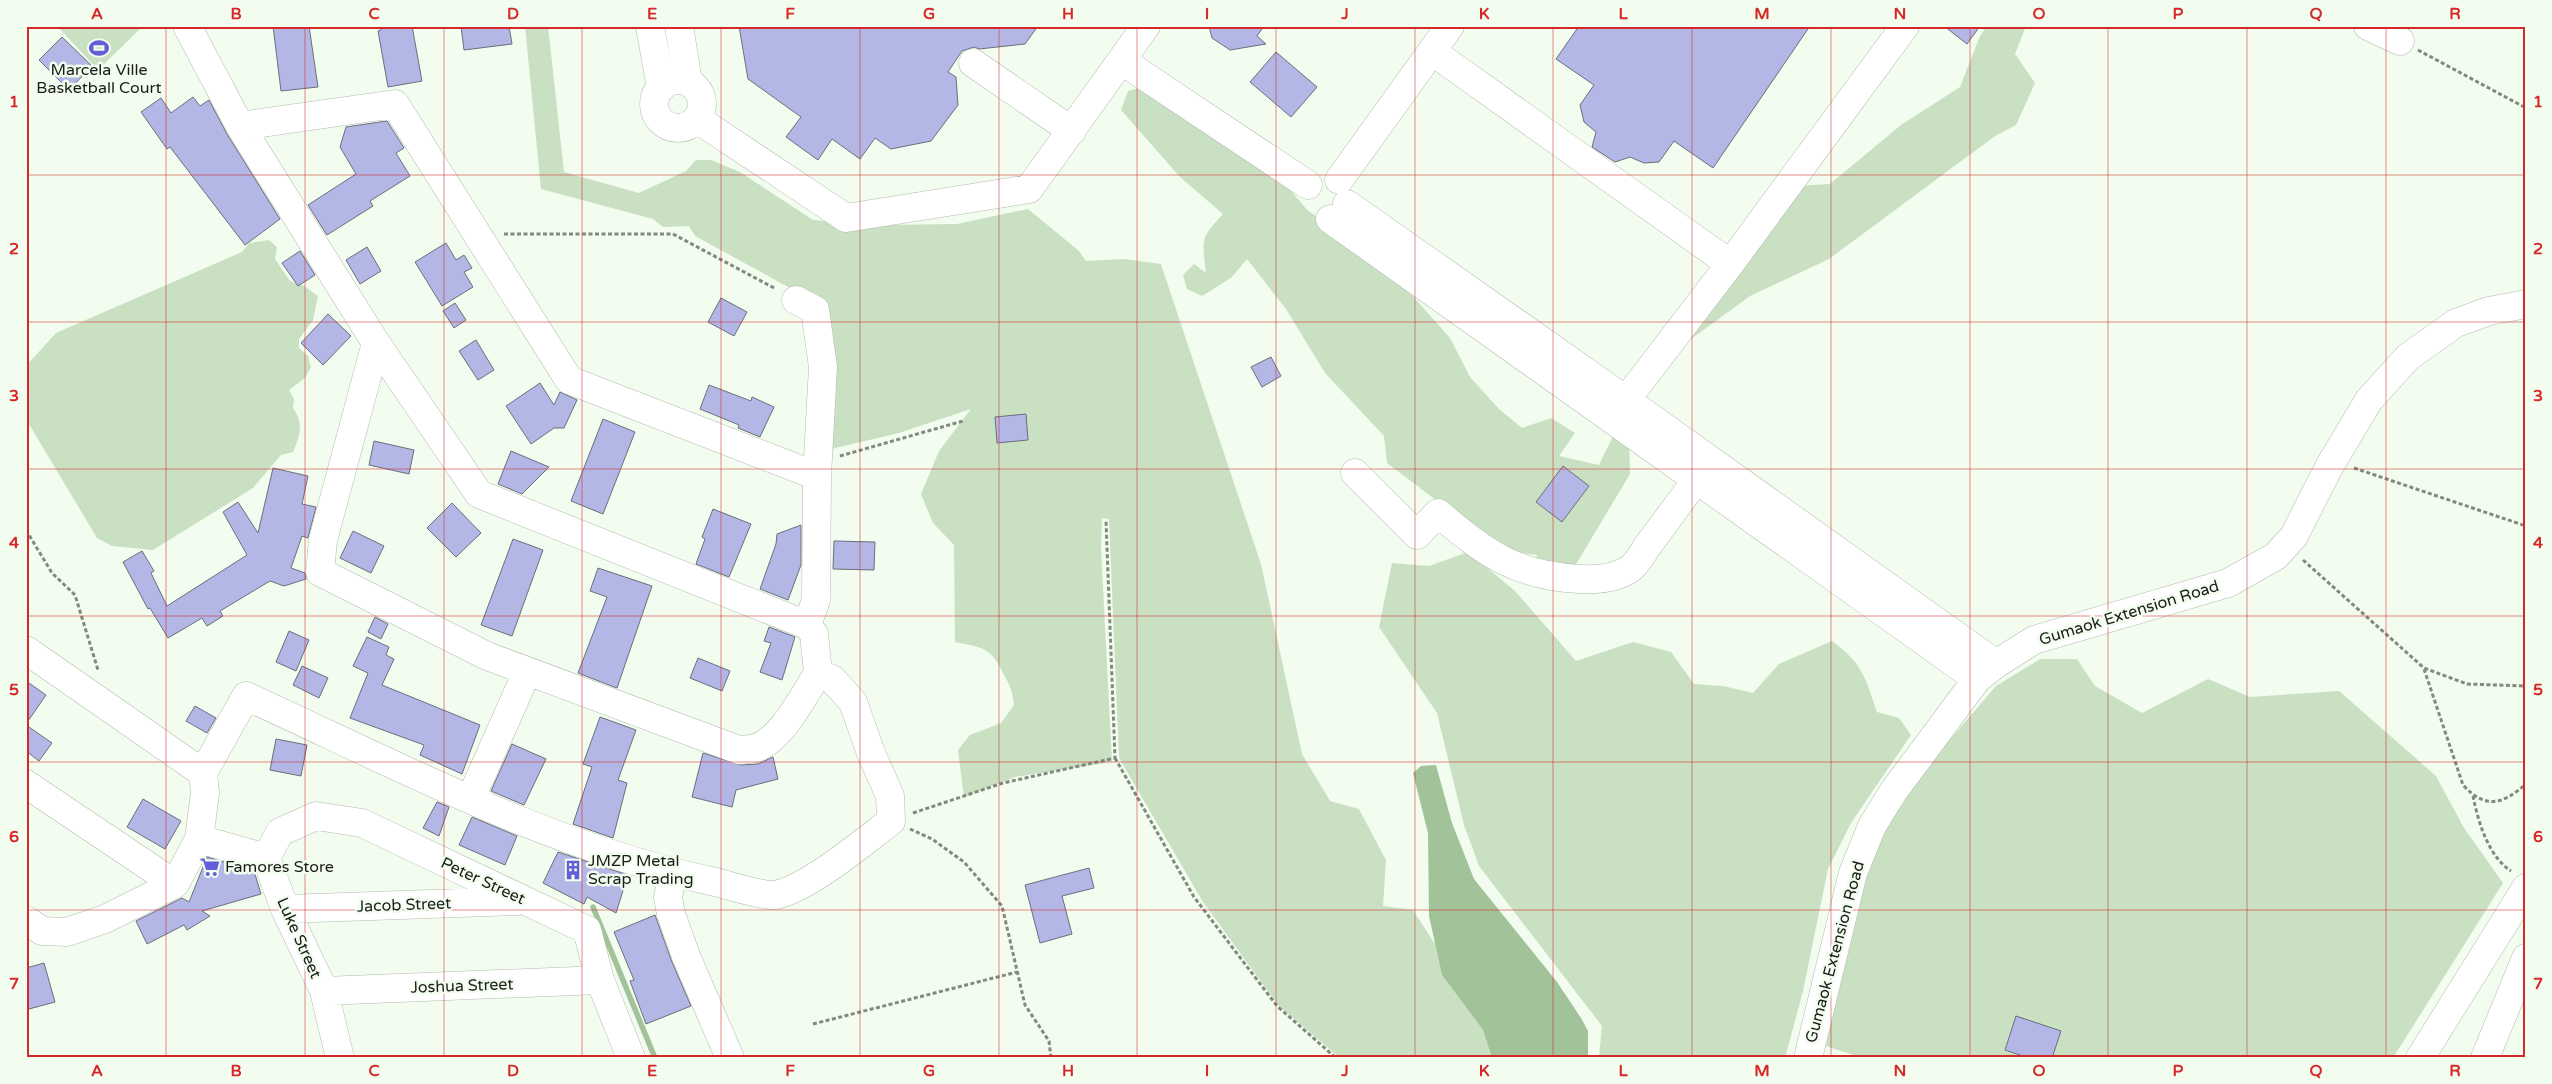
<svg xmlns="http://www.w3.org/2000/svg" width="2552" height="1084" viewBox="0 0 2552 1084" font-family="'Varela Round',sans-serif">
<style>
.green{fill:#c9e0c2}
.water{fill:#a2c299}
.lines{fill:none;stroke-linecap:round;stroke-linejoin:round}
.stream{stroke:#a2c299;stroke-width:5.5}
.building{fill:#b2b7e6;stroke:#6d6e7b}
.minor-casing{stroke:#b2bbaf;stroke-width:29}
.path{stroke:#828980;stroke-width:3;stroke-dasharray:4 2.5;stroke-linecap:butt}
.minor{stroke:#fff;stroke-width:28}
.grid{fill:none;stroke:#d62828;stroke-width:1;stroke-opacity:0.55}
.labels{text-anchor:middle;dominant-baseline:central;stroke-width:5;stroke-linejoin:round;paint-order:stroke}
.poi-label{font-size:16px;fill:#1a1d19;stroke:#f2fcef;text-anchor:start}
.street-label{font-size:16px;fill:#1a1d19;stroke:#f2fcef}
.neatline{fill:none;stroke:#d62828;stroke-width:2}
.grid-label{font-size:16px;text-anchor:middle;font-weight:bold;fill:#d62828}
</style>
<rect width="100%" height="100%" fill="#f2fcef"/>
<!-- green -->
<path class="green" d="M 57,26 L 143,26 L 98,70 Z
M 525,26 L 548,26 L 564,172 L 639,193 L 686,171 L 696,160 L 711,160 L 740,172 L 813,220 L 883,225 L 957,224 L 1028,209 L 1079,251 L 1086,261 L 1124,259 L 1161,264 L 1261,564 L 1302,754 L 1330,801 L 1359,809 L 1386,860 L 1383,906 L 1413,910 L 1435,944 L 1442,975 L 1483,1030 L 1492,1058 L 1340,1058 L 1278,1005 L 1203,902 L 1119,758 L 1109,519 L 1102,518 L 1101,548 L 1112,762 L 1015,777 L 964,797 L 958,750 L 970,735 L 1001,723 L 1014,705 C 1013,693 1010,685 1004,675 C 991,647 984,648 955,642 L 954,545 L 933,523 L 921,494 L 939,451 L 971,409 L 899,433 L 831,449 L 821,305 L 695,236 L 689,226 L 663,227 L 653,219 L 541,189 Z
M 1987,26 L 2026,26 L 2015,54 L 2035,83 L 2016,125 L 1995,136 L 1829,259 L 1750,296 L 1687,342 L 1798,186 L 1830,184 L 1901,125 L 1960,87 L 1980,36 Z
M 1148,86 L 1287,186 L 1308,211 L 1371,249 L 1450,338 L 1470,377 L 1499,409 L 1522,428 L 1551,418 L 1575,433 L 1559,456 L 1599,465 L 1613,436 L 1629,441 L 1630,474 L 1572,571 L 1533,567 L 1537,555 L 1502,550 L 1387,463 L 1384,436 L 1325,373 L 1286,309 L 1247,259 L 1231,278 L 1202,296 L 1187,289 L 1183,275 L 1194,264 L 1206,273 C 1202,239 1200,239 1223,214 L 1180,177 L 1121,110 L 1128,91 Z
M 269,240 L 277,247 L 275,259 L 290,281 L 304,286 L 318,296 L 313,320 L 299,339 L 299,348 L 308,356 L 311,367 L 305,378 L 289,390 L 294,399 L 293,408 C 304,423 300,436 293,452 L 281,455 L 253,488 L 153,550 L 112,546 L 97,538 L 26,419 L 26,366 L 56,333 L 242,252 L 249,243 Z
M 1468,552 L 1515,591 L 1576,661 L 1633,642 L 1671,652 L 1694,684 L 1723,686 L 1753,693 L 1779,664 L 1832,641 C 1863,664 1865,677 1877,712 L 1899,718 L 1911,735 L 1851,823 L 1828,869 L 1803,991 L 1785,1058 L 1599,1058 L 1602,1026 L 1479,866 L 1464,825 L 1437,713 L 1379,627 L 1392,563 L 1429,566 Z
M 2040,659 L 2077,659 L 2095,686 L 2142,713 L 2208,679 L 2250,697 L 2339,691 L 2436,776 L 2464,828 L 2503,883 L 2393,1058 L 1862,1058 L 1826,1046 L 1849,931 L 1878,840 L 1934,758 L 1996,686 Z"/>
<!-- water -->
<path class="water" d="M 1436,765 L 1452,823 L 1474,879 L 1557,982 L 1581,1018 L 1588,1031 L 1588,1058 L 1492,1058 L 1483,1030 L 1442,975 L 1429,916 L 1428,833 L 1413,773 L 1421,766 Z"/>
<g class="lines">
<!-- stream -->
<path class="stream" d="M 593,907 L 655,1058"/>
</g>
<!-- building -->
<path class="building" d="M 273,26 L 309,26 L 318,87 L 281,91 Z
M 380,26 L 412,26 L 422,81 L 388,87 L 378,31 L 381,30 Z
M 461,26 L 509,26 L 512,44 L 464,50 Z
M 739,26 L 1038,26 L 1025,44 L 979,49 L 974,47 L 962,51 L 948,72 L 956,77 L 958,105 L 931,141 L 891,149 L 875,138 L 860,159 L 832,139 L 818,160 L 786,137 L 801,117 L 748,79 Z
M 1209,26 L 1264,26 L 1257,36 L 1266,44 L 1230,50 L 1212,38 Z
M 1579,26 L 1810,26 L 1713,168 L 1674,141 L 1659,162 L 1644,163 L 1630,157 L 1615,162 L 1592,147 L 1596,132 L 1584,122 L 1580,105 L 1594,85 L 1556,59 Z
M 1944,26 L 1980,26 L 1967,44 Z
M 62,37 L 92,66 L 69,90 L 39,60 Z
M 1276,52 L 1317,87 L 1291,117 L 1250,82 Z
M 193,97 L 200,106 L 209,100 L 227,134 L 280,219 L 245,245 L 170,147 L 167,149 L 141,112 L 161,98 L 171,113 Z
M 387,121 L 404,148 L 396,153 L 410,176 L 370,201 L 373,206 L 327,235 L 308,205 L 356,174 L 340,147 L 346,127 Z
M 446,243 L 456,260 L 464,255 L 472,268 L 464,272 L 473,287 L 442,306 L 415,262 Z
M 367,247 L 381,271 L 360,284 L 346,260 Z
M 300,251 L 315,275 L 298,286 L 282,263 Z
M 721,298 L 747,312 L 734,336 L 708,322 Z
M 455,303 L 466,320 L 454,328 L 443,311 Z
M 328,314 L 351,336 L 323,365 L 301,343 Z
M 476,340 L 494,370 L 478,380 L 459,351 Z
M 1271,357 L 1281,376 L 1262,387 L 1251,367 Z
M 540,383 L 554,405 L 560,392 L 577,400 L 564,428 L 554,428 L 531,444 L 506,406 Z
M 709,385 L 751,401 L 752,397 L 774,407 L 760,437 L 738,428 L 739,425 L 700,409 Z
M 1026,414 L 1028,440 L 997,443 L 995,417 Z
M 603,419 L 635,432 L 603,514 L 571,501 Z
M 374,441 L 414,450 L 409,474 L 369,465 Z
M 511,451 L 549,467 L 522,494 L 498,484 Z
M 1563,466 L 1589,486 L 1562,522 L 1536,502 Z
M 273,468 L 308,476 L 302,504 L 316,507 L 308,538 L 302,536 L 291,568 L 305,573 L 306,579 L 284,586 L 270,581 L 220,611 L 223,616 L 207,626 L 202,618 L 168,638 L 150,608 L 148,609 L 123,562 L 142,551 L 154,571 L 151,573 L 167,606 L 247,555 L 223,512 L 238,502 L 258,533 Z
M 452,503 L 481,533 L 456,557 L 427,528 Z
M 713,509 L 751,524 L 729,577 L 696,564 L 705,539 L 702,537 Z
M 801,525 L 801,565 L 788,600 L 760,589 L 776,544 L 777,534 Z
M 353,531 L 384,546 L 371,573 L 340,558 Z
M 513,539 L 543,550 L 512,636 L 481,625 Z
M 834,541 L 875,542 L 874,570 L 833,569 Z
M 598,568 L 652,586 L 617,688 L 578,673 L 607,597 L 590,591 Z
M 375,617 L 388,624 L 381,639 L 368,632 Z
M 769,627 L 795,637 L 782,680 L 760,672 L 771,643 L 764,641 Z
M 289,631 L 309,640 L 296,671 L 276,662 Z
M 367,637 L 389,647 L 386,655 L 394,659 L 382,685 L 480,725 L 462,774 L 420,755 L 424,745 L 350,718 L 368,673 L 353,666 Z
M 698,658 L 730,671 L 722,691 L 690,678 Z
M 302,666 L 328,678 L 319,698 L 293,685 Z
M 26,681 L 46,695 L 26,724 Z
M 195,706 L 216,718 L 207,733 L 186,721 Z
M 600,717 L 636,730 L 618,780 L 627,783 L 613,838 L 573,824 L 592,767 L 583,764 Z
M 26,725 L 52,743 L 39,761 L 26,751 Z
M 276,739 L 307,745 L 301,776 L 270,770 Z
M 512,744 L 546,759 L 524,805 L 491,791 Z
M 703,753 L 741,765 L 758,764 L 773,757 L 778,779 L 736,790 L 732,807 L 692,797 Z
M 143,799 L 181,821 L 165,849 L 127,827 Z
M 437,802 L 449,807 L 439,836 L 423,828 Z
M 472,817 L 517,836 L 505,865 L 459,845 Z
M 558,852 L 628,875 L 616,913 L 587,897 L 584,904 L 543,883 Z
M 207,857 L 254,871 L 261,894 L 202,911 L 210,916 L 187,930 L 184,925 L 147,944 L 136,921 L 182,898 L 189,902 Z
M 1089,868 L 1094,888 L 1062,896 L 1072,934 L 1040,943 L 1025,885 Z
M 655,915 L 672,962 L 691,1006 L 646,1024 L 630,981 L 634,980 L 614,932 Z
M 44,963 L 55,1002 L 29,1009 L 26,998 L 26,968 Z
M 2016,1016 L 2061,1031 L 2052,1058 L 2029,1058 L 2005,1050 Z"/>
<g class="lines">
<defs>
<path id="minor" d="M 650,26 L 661,88
M 679,26 L 688,82
M 1905,26 L 1730,264 L 1626,400 L 1996,664
M 2368,26 L 2400,41
M 1433,52 L 1730,264
M 1122,61 L 1308,185
M 973,63 L 1072,131
M654 104a24 24 0 1 1 48 0a24 24 0 1 1-48 0Z
M 697,119 L 846,218 L 1029,189 L 1146,26
M 240,126 L 395,104 L 569,380 L 817,476
M 1339,180 L 1450,26
M 1347,204 L 1626,400
M 1330,219 L 1977,679
M 796,300 L 815,310 L 823,367 L 817,476 L 816,600 L 807,625
M 376,343 L 323,540 L 320,572 L 487,656 L 739,750 C 744,749 750,750 755,748 C 781,741 804,695 818,673
M 1355,473 L 1417,535 L 1438,513 C 1485,553 1516,576 1580,579 C 1597,580 1616,579 1631,568 C 1638,563 1644,551 1649,544 C 1665,522 1681,501 1697,479
M 26,650 L 203,773
M 26,784 L 175,884
M 471,798 L 527,672
M 199,839 L 266,858
M 266,858 L 280,832 L 316,816 L 362,823 L 587,930 L 600,980 L 631,1058
M 266,858 L 285,909 L 324,991 L 340,1058
M 673,873 L 668,897 L 671,914 L 686,956 L 730,1058
M 285,909 L 518,901
M 26,920 L 42,931 L 67,932 L 105,919 L 175,884 L 199,839 L 205,793 L 203,773 L 246,696 C 395,764 550,847 711,881 C 725,884 762,896 774,895 C 805,891 866,840 891,821 L 890,796 L 871,753 L 853,702 L 832,679 L 818,673 L 814,634 L 807,625 L 479,494 L 376,343 L 240,126 L 187,26
M 324,991 L 600,980
M 1808,1058 L 1853,873 L 1872,826 L 1893,792 L 1977,679 L 1996,664 L 2034,640 L 2228,583 L 2276,556 L 2294,536 L 2329,467 L 2369,400 L 2408,357 L 2456,323 L 2489,311 L 2526,304
M 2420,1058 L 2526,888
M 2485,1058 L 2526,958"/>
</defs>
<!-- minor casing -->
<use href="#minor" class="minor-casing"/>
<!-- path -->
<path class="path" d="M 2418,50 L 2526,108
M 504,234 L 673,234 L 776,289
M 840,456 L 963,421
M 2354,468 L 2526,526
M 26,530 L 52,573 L 75,595 L 98,670
M 2303,560 L 2424,668 L 2467,684 L 2526,686
M 2424,669 L 2463,785 C 2486,810 2503,804 2526,784
M 1115,758 L 1194,897 L 1277,1006 L 1336,1058
M 2473,796 C 2478,821 2488,856 2511,871
M 913,813 L 1003,783 L 1115,758 L 1106,521
M 910,829 L 932,839 L 964,862 L 1002,906 L 1025,1005 L 1049,1041 L 1051,1058
M 813,1024 L 1017,972"/>
<!-- minor -->
<use href="#minor" class="minor"/>
</g>
<!-- grid -->
<path class="grid" d="M 166,26 L 166,1058M 305,26 L 305,1058M 444,26 L 444,1058M 582,26 L 582,1058M 721,26 L 721,1058M 860,26 L 860,1058M 999,26 L 999,1058M 1137,26 L 1137,1058M 1276,26 L 1276,1058M 1415,26 L 1415,1058M 1553,26 L 1553,1058M 1692,26 L 1692,1058M 1831,26 L 1831,1058M 1970,26 L 1970,1058M 2108,26 L 2108,1058M 2247,26 L 2247,1058M 2386,26 L 2386,1058M 26,175 L 2526,175M 26,322 L 2526,322M 26,469 L 2526,469M 26,616 L 2526,616M 26,762 L 2526,762M 26,910 L 2526,910"/>
<!-- icons -->
<defs>
<symbol id="stadium-bare" viewBox="-9 -9 18 18"><path d="M0-5a6.5 5 0 1 0 0 10a6.5 5 0 1 0 0-10ZM-3.5-1.8h7v3.6h-7Z" fill="#635ed7" stroke="#f2fcef" stroke-width="2.5" paint-order="stroke"/></symbol>
<symbol id="supermarket-bare" viewBox="-9 -9 18 18"><path d="M-6-5.5h2.5l.6 2H6L4.5 2H-2.5L-4.4-4H-6ZM-1.5 3.2a1.3 1.3 0 1 0 .1 0ZM3 3.2a1.3 1.3 0 1 0 .1 0Z" fill="#635ed7" stroke="#f2fcef" stroke-width="2.5" paint-order="stroke"/></symbol>
<symbol id="building-bare" viewBox="-9 -9 18 18"><path d="M-4-6H4V6H1V3H-1V6H-4ZM-2.5-4.3h1.7v1.8h-1.7ZM.8-4.3h1.7v1.8H.8ZM-2.5-1h1.7V.8h-1.7ZM.8-1h1.7V.8H.8Z" fill="#635ed7" stroke="#f2fcef" stroke-width="2.5" paint-order="stroke"/></symbol>
</defs>
<g fill-rule="evenodd">
<use href="#stadium-bare" x="85" y="34" width="28" height="28"/>
<use href="#supermarket-bare" x="196" y="853" width="28" height="28"/>
<use href="#building-bare" x="559" y="856" width="28" height="28"/>
</g>
<g class="labels">
<!-- poi labels -->
<g class="poi-label">
<text x="99" y="70" text-anchor="middle">Marcela Ville<tspan x="99" dy="18">Basketball Court</tspan></text>
<text x="588" y="861">JMZP Metal<tspan x="588" dy="18">Scrap Trading</tspan></text>
<text x="225" y="867">Famores Store</text>
</g>
<!-- street labels -->
<g class="street-label">
<text transform="translate(2129 613) rotate(-17)">Gumaok Extension Road</text>
<text transform="translate(483 881) rotate(25)">Peter Street</text>
<text transform="translate(404 905) rotate(-2)">Jacob Street</text>
<text transform="translate(299 938) rotate(66)">Luke Street</text>
<text transform="translate(1835 952) rotate(-75)">Gumaok Extension Road</text>
<text transform="translate(462 986) rotate(-2)">Joshua Street</text>
</g>
</g>
<!-- border -->
<rect width="2552" height="1084" fill="none" stroke="#f2fcef" stroke-width="55"/>
<rect x="28" y="28" width="2496" height="1028" class="neatline"/>
<g class="grid-label">
<text x="97" y="19">A</text>
<text x="236" y="19">B</text>
<text x="374" y="19">C</text>
<text x="513" y="19">D</text>
<text x="652" y="19">E</text>
<text x="790" y="19">F</text>
<text x="929" y="19">G</text>
<text x="1068" y="19">H</text>
<text x="1207" y="19">I</text>
<text x="1345" y="19">J</text>
<text x="1484" y="19">K</text>
<text x="1623" y="19">L</text>
<text x="1762" y="19">M</text>
<text x="1900" y="19">N</text>
<text x="2039" y="19">O</text>
<text x="2178" y="19">P</text>
<text x="2316" y="19">Q</text>
<text x="2455" y="19">R</text>
<text x="14" y="107">1</text>
<text x="2538" y="107">1</text>
<text x="14" y="254">2</text>
<text x="2538" y="254">2</text>
<text x="14" y="401">3</text>
<text x="2538" y="401">3</text>
<text x="14" y="548">4</text>
<text x="2538" y="548">4</text>
<text x="14" y="695">5</text>
<text x="2538" y="695">5</text>
<text x="14" y="842">6</text>
<text x="2538" y="842">6</text>
<text x="14" y="989">7</text>
<text x="2538" y="989">7</text>
<text x="97" y="1076">A</text>
<text x="236" y="1076">B</text>
<text x="374" y="1076">C</text>
<text x="513" y="1076">D</text>
<text x="652" y="1076">E</text>
<text x="790" y="1076">F</text>
<text x="929" y="1076">G</text>
<text x="1068" y="1076">H</text>
<text x="1207" y="1076">I</text>
<text x="1345" y="1076">J</text>
<text x="1484" y="1076">K</text>
<text x="1623" y="1076">L</text>
<text x="1762" y="1076">M</text>
<text x="1900" y="1076">N</text>
<text x="2039" y="1076">O</text>
<text x="2178" y="1076">P</text>
<text x="2316" y="1076">Q</text>
<text x="2455" y="1076">R</text>
</g>
</svg>
